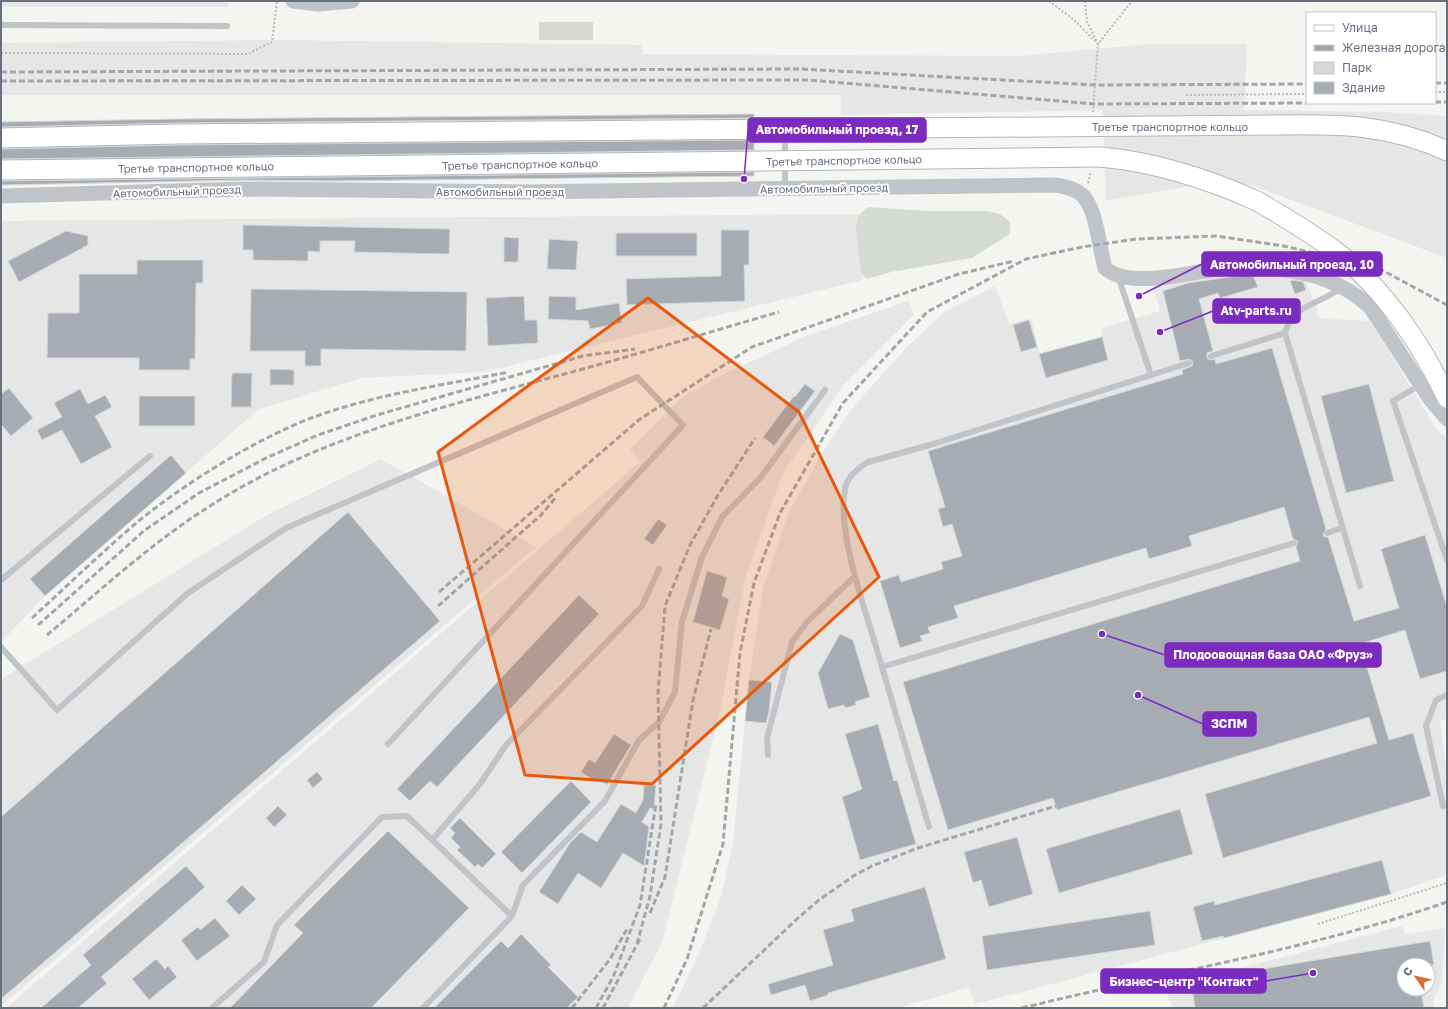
<svg xmlns="http://www.w3.org/2000/svg" width="1448" height="1009" viewBox="0 0 1448 1009" font-family="'Golos Text',sans-serif">
<style>
.built{fill:#e5e6e5;fill-rule:evenodd}
.green{fill:#d5dbd3}
.building{fill:#a7acb3;stroke:#d6d6d4}
.lines{fill:none;stroke-linecap:round;stroke-linejoin:round}
.primary-casing{stroke:#b2b5b9;stroke-width:21}
.path{stroke:#b8babd;stroke-width:2;stroke-dasharray:2 2;stroke-linecap:butt}
.service{stroke:#c0c3c7;stroke-width:6}
.tertiary{stroke:#c0c3c7;stroke-width:15}
.primary{stroke:#fff;stroke-width:19}
.rail{stroke:#a2a6ab;stroke-width:3;stroke-dasharray:6 3;stroke-linecap:butt}
.primary-bridge-casing{stroke:#b2b5b9;stroke-width:21;stroke-linecap:butt}
.primary-bridge{stroke:#fff;stroke-width:19}
.marked{fill:#e8590c;fill-opacity:0.2;stroke:#e8590c;stroke-width:3;stroke-linejoin:round}
.labels{text-anchor:middle;dominant-baseline:central;stroke-width:4;stroke-linejoin:round;paint-order:stroke}
.street-label{font-size:11px;fill:#667180;stroke:#fff}
.leader{fill:none;stroke:#7b2cbf;stroke-width:1.5}
.callout-dot{fill:#7b2cbf;stroke:#fff;stroke-width:1.5}
.callout{fill:#7b2cbf;stroke:#7b2cbf;stroke-width:1.5}
.callout-label{font-size:12px;text-anchor:middle;font-weight:bold;fill:#fff}
</style>
<rect width="100%" height="100%" fill="#f4f5f1"/>
<!-- built -->
<path class="built" d="M 1,1 L 228,1 L 228,7 L 1,7 Z
M 278,40 L 643,45 L 642,54 L 1020,56 L 1150,44 L 1247,44 L 1244,110 L 1383,112 L 1447,116 L 1447,258 L 1251,185 L 1185,187 L 1106,201 L 1103,110 L 841,115 L 841,95 L 1,95 L 1,43 Z
M 863,214 L 863,280 L 483,372 L 362,378 L 259,409 L 45,596 L 1,642 L 1,221 Z
M 1248,268 L 1303,276 L 1315,303 L 1319,318 L 1369,321 L 1394,359 L 1436,429 L 1441,434 L 1447,435 L 1447,718 L 1440,721 L 1447,776 L 1447,875 L 1391,894 L 976,1004 L 968,988 L 897,1008 L 673,1008 L 698,956 L 721,897 L 733,842 L 749,680 L 763,588 L 788,513 L 822,453 L 854,406 L 906,348 L 943,313 L 995,286 L 1009,324 L 1031,318 L 1046,378 L 1108,360 L 1102,337 L 1101,328 L 1160,311 L 1153,287 L 1208,274 Z
M 908,301 L 914,315 L 842,387 L 783,473 L 745,578 L 720,711 L 662,943 L 628,1008 L 6,1008 L 640,462 L 630,449 L 682,397 L 724,374 L 806,336 Z
M 381,459 L 536,547 L 1,1006 L 1,679 L 267,515 Z
M 1402,926 L 1405,935 L 1445,928 L 1442,983 L 1434,998 L 1434,1008 L 1173,1008 L 1163,985 L 1191,981 ZM 1404,965 L 1428,965 L 1428,989 L 1404,989 Z"/>
<!-- green -->
<path class="green" d="M 539,22 L 593,22 L 593,40 L 539,40 Z
M 868,207 L 927,211 L 987,211 L 1000,214 L 1010,222 L 1010,234 L 972,258 L 891,272 L 867,279 L 861,273 L 856,228 L 859,215 Z"/>
<!-- building -->
<path class="building" d="M 754,114 L 754,118 L 178,123 L 1,127 L 1,122 L 178,119 Z
M 754,140 L 754,150 L 1,159 L 1,149 L 178,145 Z
M 754,172 L 754,176 L 326,181 L 244,180 L 1,185 L 1,181 Z
M 243,225 L 450,229 L 449,254 L 354,252 L 355,241 L 320,241 L 320,252 L 308,251 L 308,261 L 253,260 L 253,250 L 243,250 Z
M 721,230 L 749,230 L 749,265 L 744,265 L 745,301 L 627,305 L 626,279 L 721,276 Z
M 66,231 L 88,236 L 88,245 L 19,282 L 8,261 Z
M 616,233 L 697,233 L 697,256 L 616,256 Z
M 504,237 L 519,238 L 518,262 L 504,262 Z
M 549,239 L 578,241 L 576,270 L 547,269 Z
M 137,260 L 203,260 L 203,283 L 196,283 L 195,359 L 190,359 L 190,370 L 139,370 L 139,358 L 47,358 L 48,313 L 79,313 L 79,274 L 137,274 Z
M 1243,275 L 1253,275 L 1258,287 L 1220,298 L 1218,293 L 1199,299 L 1213,351 L 1207,353 L 1207,358 L 1210,360 L 1215,359 L 1216,364 L 1272,348 L 1326,529 L 1323,534 L 1324,537 L 1328,537 L 1354,621 L 1399,608 L 1381,549 L 1425,535 L 1447,607 L 1447,671 L 1420,679 L 1405,630 L 1360,644 L 1389,740 L 1413,733 L 1431,796 L 1223,858 L 1205,794 L 1377,743 L 1369,717 L 1057,810 L 1053,798 L 948,830 L 903,682 L 1300,561 L 1296,547 L 1298,541 L 1293,539 L 1284,507 L 1189,536 L 1192,546 L 1149,559 L 1146,548 L 954,606 L 958,618 L 928,627 L 930,633 L 920,636 L 922,641 L 900,648 L 880,581 L 899,575 L 901,582 L 943,569 L 941,562 L 962,556 L 952,524 L 943,527 L 938,509 L 945,507 L 928,451 L 1183,374 L 1182,370 L 1192,366 L 1193,362 L 1190,359 L 1180,361 L 1163,291 L 1188,283 Z
M 1293,280 L 1303,282 L 1306,290 L 1295,294 L 1290,281 Z
M 251,289 L 467,292 L 466,351 L 321,349 L 321,366 L 305,366 L 305,351 L 250,351 Z
M 524,296 L 525,320 L 537,320 L 538,343 L 488,346 L 486,298 Z
M 549,296 L 576,297 L 576,310 L 619,303 L 622,323 L 590,329 L 588,321 L 548,319 Z
M 1029,320 L 1037,347 L 1021,352 L 1013,325 Z
M 1102,337 L 1108,360 L 1046,378 L 1039,354 Z
M 270,369 L 294,370 L 294,385 L 270,385 Z
M 232,373 L 252,373 L 251,407 L 231,407 Z
M 805,384 L 815,391 L 774,446 L 763,437 L 794,396 L 795,397 Z
M 1369,384 L 1394,481 L 1346,493 L 1321,396 Z
M 9,388 L 33,418 L 11,436 L 1,424 L 1,394 Z
M 80,389 L 88,404 L 105,395 L 112,407 L 95,416 L 112,447 L 81,464 L 62,430 L 42,440 L 37,430 L 62,417 L 54,403 Z
M 139,396 L 195,396 L 195,426 L 139,426 Z
M 171,455 L 186,473 L 45,596 L 30,579 Z
M 348,512 L 440,621 L 1,999 L 1,817 Z
M 658,519 L 667,525 L 653,545 L 644,539 Z
M 707,571 L 727,577 L 722,596 L 729,599 L 720,630 L 693,622 Z
M 579,595 L 599,614 L 437,787 L 430,781 L 410,801 L 397,789 Z
M 840,634 L 853,640 L 870,697 L 855,702 L 856,705 L 845,708 L 844,705 L 828,709 L 818,673 Z
M 749,680 L 772,682 L 769,712 L 766,723 L 745,721 Z
M 878,724 L 894,781 L 897,780 L 916,844 L 860,860 L 842,797 L 862,789 L 845,734 Z
M 614,734 L 631,745 L 607,785 L 597,779 L 596,782 L 581,772 L 589,759 L 595,763 Z
M 317,772 L 323,779 L 313,788 L 307,780 Z
M 571,781 L 591,802 L 522,873 L 501,852 Z
M 644,785 L 656,785 L 654,809 L 650,808 L 642,822 L 649,827 L 644,866 L 623,853 L 601,888 L 578,873 L 558,904 L 539,892 L 570,843 L 581,832 L 597,842 L 621,804 L 636,813 L 643,800 Z
M 278,806 L 287,815 L 274,827 L 266,818 Z
M 1180,809 L 1193,854 L 1059,893 L 1046,849 Z
M 460,818 L 496,854 L 482,868 L 478,864 L 475,867 L 457,850 L 460,847 L 451,838 L 455,833 L 450,828 Z
M 388,831 L 469,908 L 371,1008 L 230,1008 L 303,933 L 294,925 Z
M 1017,837 L 1033,894 L 989,907 L 981,880 L 973,883 L 964,852 Z
M 1382,860 L 1391,894 L 1224,938 L 1223,936 L 1202,941 L 1193,907 L 1214,901 L 1215,905 Z
M 186,866 L 205,887 L 101,977 L 107,983 L 78,1008 L 41,1008 L 91,965 L 83,955 Z
M 242,885 L 256,899 L 239,915 L 226,901 Z
M 925,887 L 946,959 L 828,993 L 828,995 L 810,1001 L 805,985 L 771,995 L 768,984 L 833,965 L 823,930 L 854,921 L 851,909 Z
M 1150,911 L 1155,945 L 987,970 L 982,936 Z
M 215,918 L 230,936 L 197,961 L 181,940 L 198,927 L 200,930 Z
M 521,934 L 551,965 L 548,967 L 578,997 L 567,1008 L 434,1008 L 501,941 L 508,948 Z
M 1430,941 L 1434,965 L 1404,965 L 1404,989 L 1421,989 L 1424,1008 L 1195,1008 L 1191,981 Z
M 156,959 L 165,969 L 168,966 L 177,977 L 149,1000 L 132,979 Z"/>
<g class="lines">
<defs>
<path id="primary" d="M 1277,125 C 1339,124 1389,124 1447,151
M 1100,157 C 1156,162 1206,178 1257,201"/>
</defs>
<!-- primary casing -->
<use href="#primary" class="primary-casing"/>
<!-- path -->
<path class="path" d="M 1049,1 L 1074,20 L 1098,44 L 1093,112
M 1085,1 L 1087,22 L 1098,44 L 1132,1
M 1,53 L 248,54 L 272,42 L 277,1
M 1435,92 L 1447,92
M 1186,95 L 1307,94
M 1088,183 L 1091,172
M 1318,924 L 1447,883"/>
<!-- service -->
<path class="service" d="M 1,25 L 227,26
M 785,188 L 785,145
M 1118,276 L 1151,375
M 1285,333 L 1360,586
M 1211,356 L 1285,333 C 1294,303 1320,305 1342,287
M 1420,385 L 1393,401 L 1447,560
M 1327,533 L 1342,528
M 1,580 L 150,456
M 1,647 L 57,710 L 188,593 L 286,528 L 637,377 L 683,425 L 388,744
M 882,667 L 1294,543
M 768,755 L 767,738 L 792,642 L 807,622 L 855,576
M 1443,806 L 1426,726 L 1436,700 L 1447,695
M 929,827 C 912,768 894,709 877,650 C 864,606 837,533 845,488 C 848,476 858,468 868,462 L 930,445 L 1189,363
M 432,840 L 480,784 L 506,745 L 642,606 L 659,569
M 512,916 L 523,885 L 605,801 L 639,740 L 659,722 L 675,692 L 682,622 L 702,557 L 722,517 L 761,477 L 825,390
M 212,1008 L 264,962 L 277,925 L 382,817 L 407,816 L 512,916 L 423,1008"/>
<!-- tertiary -->
<path class="tertiary" d="M 293,1 L 318,4 L 352,1
M 1,196 L 244,189 L 522,192 L 1056,185 C 1066,187 1077,189 1084,197 C 1097,212 1099,248 1105,268 C 1131,292 1205,268 1239,266 C 1249,265 1260,267 1270,268 C 1308,272 1341,280 1370,307 L 1430,399 L 1447,419"/>
<!-- primary -->
<use href="#primary" class="primary"/>
<!-- rail -->
<path class="rail" d="M 1,72 L 800,69 L 1095,85 L 1307,84
M 1,81 L 807,80 L 1094,104 L 1307,103
M 1435,83 L 1447,83
M 1435,102 L 1447,102
M 439,592 L 640,419 L 752,347 L 959,274 L 1014,261
M 438,606 L 541,515 L 556,497
M 32,618 C 66,587 100,554 135,524 C 182,485 257,438 314,417 C 377,394 444,385 509,372
M 38,625 L 145,530 L 199,493 L 266,458 L 318,435 L 377,415 L 583,356 L 635,349
M 47,635 C 100,591 151,543 210,506 C 317,437 446,406 568,373 C 639,354 709,332 779,312
M 650,913 L 665,877 L 693,700 L 711,629
M 637,944 L 650,896 L 661,824 L 658,693 L 665,606 L 690,545 L 718,495 L 755,438
M 572,1008 L 610,959 L 627,929
M 596,1008 L 614,975 L 640,905 L 656,804
M 603,1008 L 640,939
M 664,1008 L 687,959 L 723,844 L 740,653 L 754,583 L 780,513 L 843,403 L 927,312 L 1026,259 L 1082,247 L 1136,239 L 1216,236 L 1284,246 L 1380,269 L 1447,305
M 703,1008 L 798,918 L 819,900 L 855,875 L 872,866 L 918,848 L 1056,806
M 1022,1008 C 1163,973 1309,950 1447,902"/>
<defs>
<path id="primary-bridge" d="M 1,138 L 178,134 L 1277,125
M 1,170 L 1100,157
M 1257,201 C 1283,216 1309,232 1334,250 C 1383,287 1421,343 1447,398"/>
</defs>
<!-- primary-bridge casing -->
<use href="#primary-bridge" class="primary-bridge-casing"/>
<!-- primary-bridge -->
<use href="#primary-bridge" class="primary-bridge"/>
</g>
<!-- marked area -->
<path class="marked" d="M 648,298 L 799,412 L 879,577 L 652,784 L 525,775 L 438,452 Z"/>
<g class="labels">
<!-- street labels -->
<g class="street-label">
<text x="1170" y="126">Третье транспортное кольцо</text>
<text transform="translate(844 160) rotate(-1)">Третье транспортное кольцо</text>
<text transform="translate(520 164) rotate(-1)">Третье транспортное кольцо</text>
<text transform="translate(196 167) rotate(-1)">Третье транспортное кольцо</text>
<text transform="translate(824 188) rotate(-1)">Автомобильный проезд</text>
<text transform="translate(177 191) rotate(-2)">Автомобильный проезд</text>
<text x="500" y="191">Автомобильный проезд</text>
</g>
</g>
<!-- callouts -->
<path class="leader" d="M744 179L748 130M1139 296L1202 264M1160 332L1213 311M1102 634L1165 655M1138 695L1203 724M1313 973L1266 981"/>
<g class="callout-dot">
<circle cx="744" cy="179" r="4"/>
<circle cx="1139" cy="296" r="4"/>
<circle cx="1160" cy="332" r="4"/>
<circle cx="1102" cy="634" r="4"/>
<circle cx="1138" cy="695" r="4"/>
<circle cx="1313" cy="973" r="4"/>
</g>
<g class="callout">
<rect x="748" y="118" width="178" height="24" rx="4"/>
<rect x="1202" y="252" width="180" height="24" rx="4"/>
<rect x="1213" y="299" width="87" height="24" rx="4"/>
<rect x="1165" y="643" width="216" height="24" rx="4"/>
<rect x="1203" y="712" width="53" height="24" rx="4"/>
<rect x="1101" y="969" width="165" height="24" rx="4"/>
</g>
<g class="callout-label">
<text x="837" y="134">Автомобильный проезд, 17</text>
<text x="1292" y="269">Автомобильный проезд, 10</text>
<text x="1256" y="315">Atv-parts.ru</text>
<text x="1273" y="659">Плодоовощная база ОАО «Фруз»</text>
<text x="1229" y="728">ЗСПМ</text>
<text x="1184" y="986">Бизнес–центр "Контакт"</text>
</g>
<!-- border -->
<rect width="1448" height="1009" fill="none" stroke="#667180" stroke-width="4"/>
<!-- legend -->
<rect x="1306" y="12" width="130" height="92" fill="#ffffff" stroke="#c2c6cc"/>
<rect x="1314" y="25" width="20" height="6" fill="#ffffff" stroke="#c2c6cc"/>
<text x="1342" y="32" font-size="12" fill="#667180">Улица</text>
<rect x="1314" y="45" width="20" height="6" fill="#a2a6ab" stroke="#c2c6cc"/>
<text x="1342" y="52" font-size="12" fill="#667180">Железная дорога</text>
<rect x="1314" y="62" width="20" height="12" fill="#d5dbd3" stroke="#c2c6cc"/>
<text x="1342" y="72" font-size="12" fill="#667180">Парк</text>
<rect x="1314" y="82" width="20" height="12" fill="#a7acb3" stroke="#c2c6cc"/>
<text x="1342" y="92" font-size="12" fill="#667180">Здание</text>
<!-- north arrow -->
<g transform="translate(1416 977) rotate(304)"><circle r="19" fill="#ffffff" stroke="#c2c6cc"/>
<path d="M0-3L7 15L0 10L-7 15Z" fill="#d57031"/>
<text y="-6" font-size="11" font-weight="bold" text-anchor="middle" fill="#667180">С</text>
</g>
</svg>
